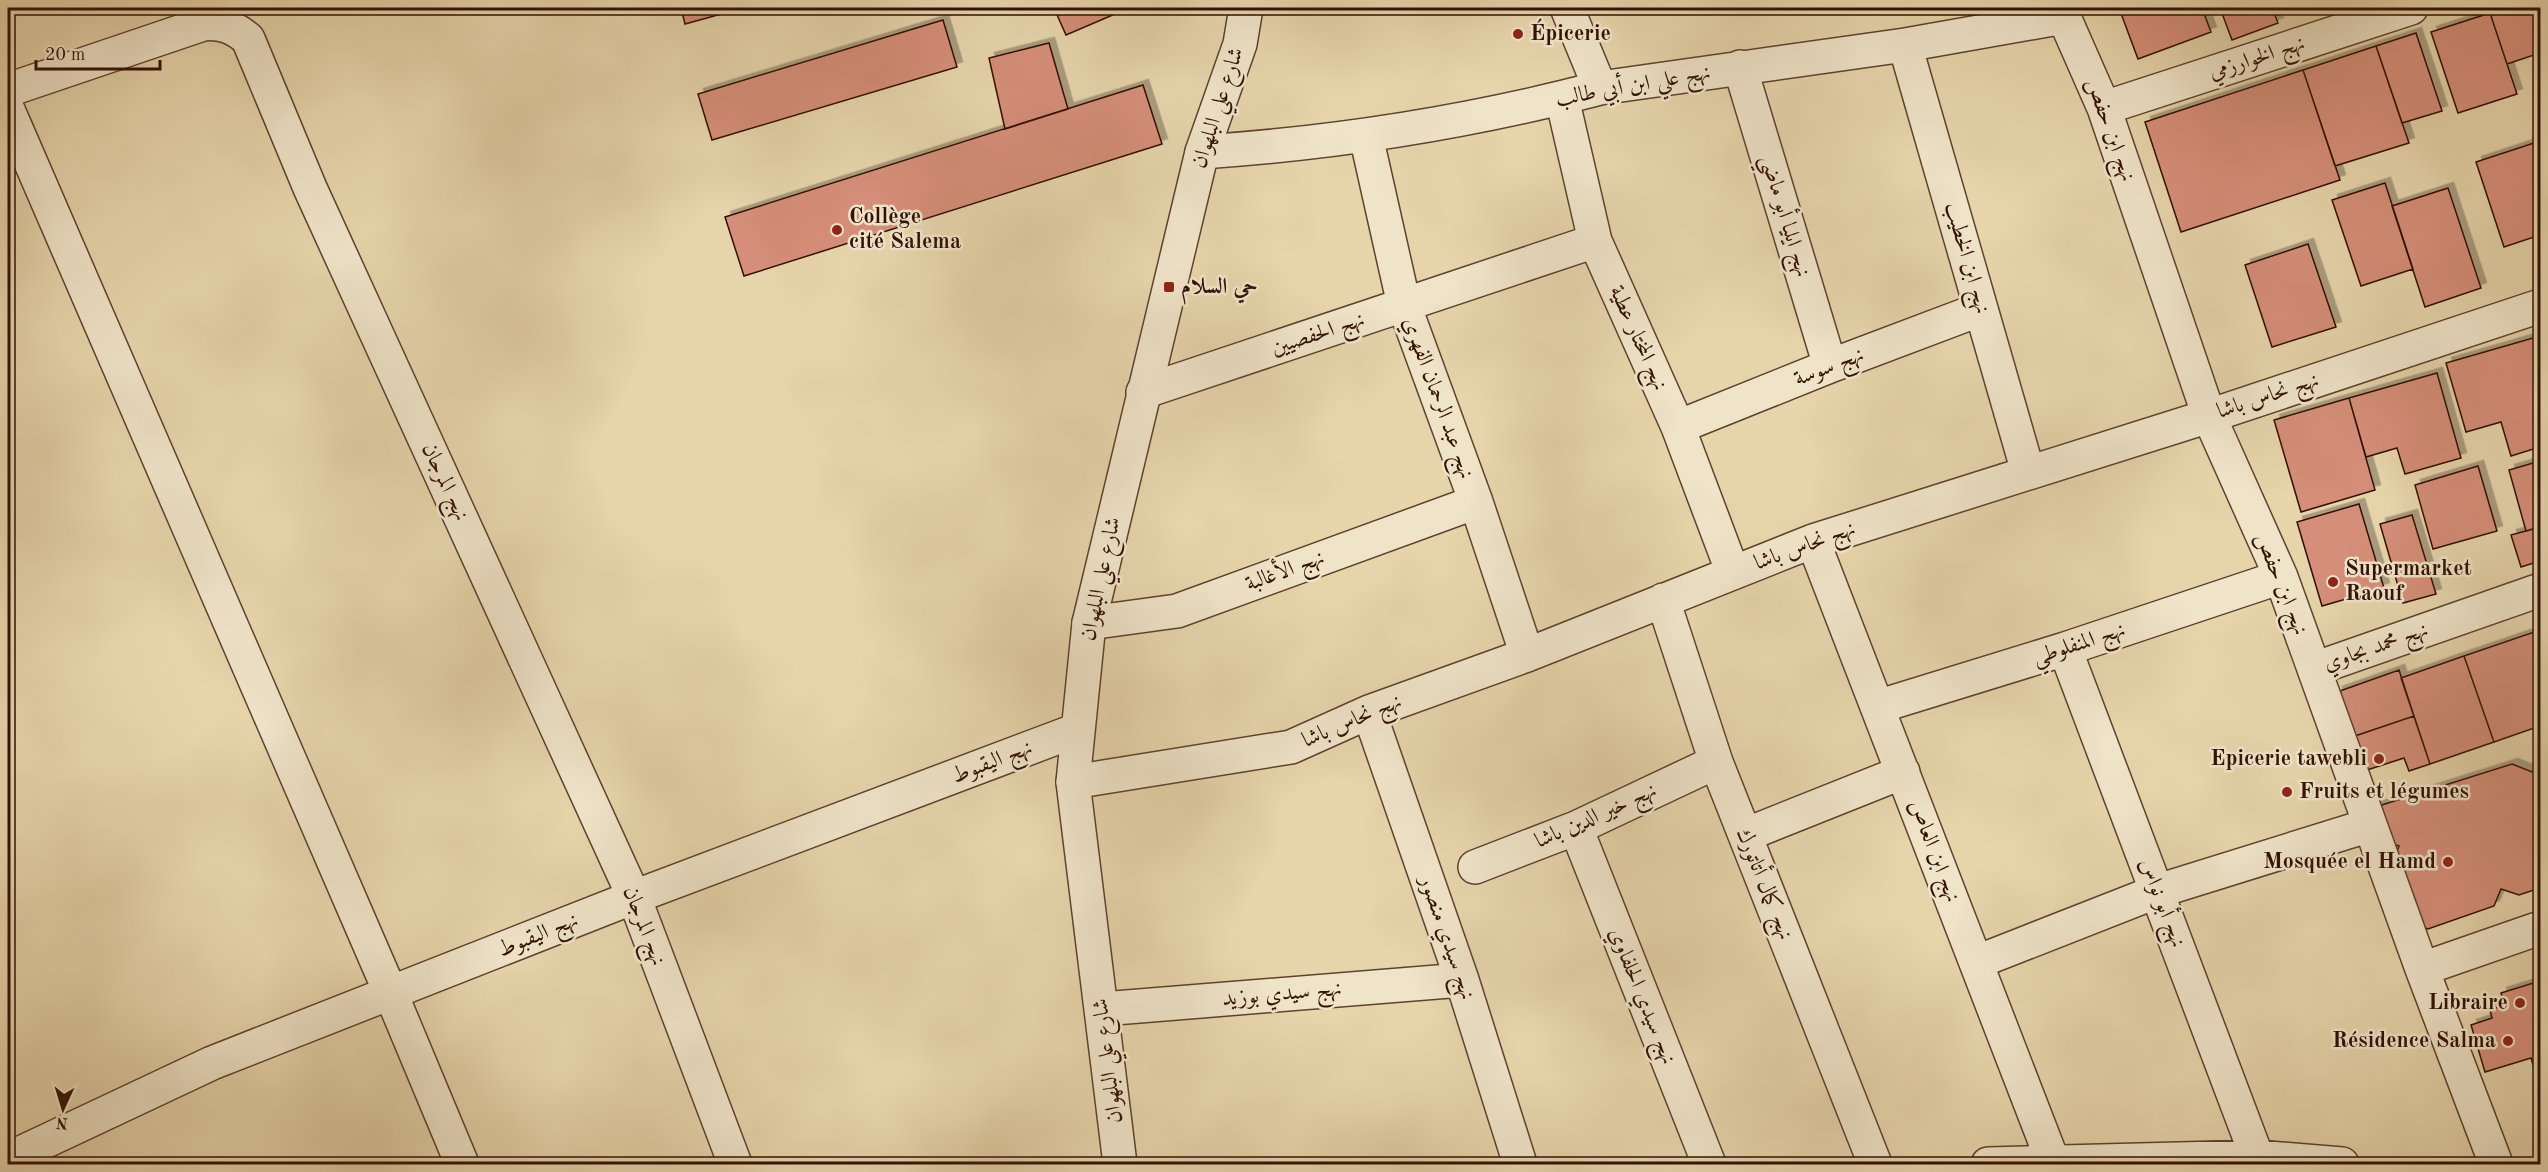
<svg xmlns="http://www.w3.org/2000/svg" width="2548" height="1172" viewBox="0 0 2548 1172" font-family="'Old Standard TT',Amiri,serif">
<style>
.building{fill:#d58e79;stroke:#311104;stroke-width:1.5;filter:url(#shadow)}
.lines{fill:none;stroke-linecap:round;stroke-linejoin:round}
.minor-casing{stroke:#5e422e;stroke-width:36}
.tertiary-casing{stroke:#5e422e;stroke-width:36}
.minor{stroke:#efe3c8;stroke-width:33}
.tertiary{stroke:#efe3c8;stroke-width:33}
.poi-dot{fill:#8f2418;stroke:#efe3c8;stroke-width:2}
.labels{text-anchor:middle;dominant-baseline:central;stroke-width:5;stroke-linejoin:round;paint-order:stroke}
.poi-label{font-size:22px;font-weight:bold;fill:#311104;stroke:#efe3c8;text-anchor:start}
.street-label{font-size:22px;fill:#311104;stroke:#efe3c8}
</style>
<defs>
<filter id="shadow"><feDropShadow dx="5.5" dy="-5.5" stdDeviation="0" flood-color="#0004"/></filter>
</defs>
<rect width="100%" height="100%" fill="#e6d4ab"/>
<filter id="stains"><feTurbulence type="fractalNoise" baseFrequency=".00333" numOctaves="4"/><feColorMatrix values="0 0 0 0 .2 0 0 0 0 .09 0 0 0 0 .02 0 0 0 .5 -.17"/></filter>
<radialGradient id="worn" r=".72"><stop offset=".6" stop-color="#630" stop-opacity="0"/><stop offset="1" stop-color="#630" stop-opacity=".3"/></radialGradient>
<!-- building -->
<path class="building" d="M 681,8 L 743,8 L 685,24 Z
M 1054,8 L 1129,8 L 1066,35 Z
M 2119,8 L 2202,8 L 2211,32 L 2138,59 Z
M 2220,8 L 2272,8 L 2278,23 L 2232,40 Z
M 2506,8 L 2540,8 L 2540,53 L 2507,64 L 2490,13 Z
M 2490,13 L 2517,94 L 2458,113 L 2431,32 Z
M 943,20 L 957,67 L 712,140 L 698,94 Z
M 2416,33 L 2442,111 L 2402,123 L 2376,46 Z
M 1049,43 L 1068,109 L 1005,129 L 989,58 Z
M 2376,46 L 2409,143 L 2335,166 L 2303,70 Z
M 2303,70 L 2340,180 L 2181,232 L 2145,122 Z
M 1143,85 L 1162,144 L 744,276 L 725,217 Z
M 2540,141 L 2540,235 L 2504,247 L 2476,162 Z
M 2385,183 L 2413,269 L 2361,286 L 2332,200 Z
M 2448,188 L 2481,288 L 2425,307 L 2392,206 Z
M 2308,244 L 2336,327 L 2272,347 L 2245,265 Z
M 2540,336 L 2540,447 L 2511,456 L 2501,422 L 2466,432 L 2446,363 Z
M 2437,373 L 2461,458 L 2405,474 L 2397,448 L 2366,457 L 2349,398 Z
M 2349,398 L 2375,490 L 2301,512 L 2274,420 Z
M 2540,461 L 2540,527 L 2526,531 L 2509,470 Z
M 2478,466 L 2497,531 L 2433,549 L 2415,485 Z
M 2359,504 L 2384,588 L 2322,606 L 2297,522 Z
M 2412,515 L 2436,594 L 2403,603 L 2380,524 Z
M 2533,529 L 2540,561 L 2521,567 L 2511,535 Z
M 2540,630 L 2540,726 L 2494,742 L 2464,656 Z
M 2464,656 L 2494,742 L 2430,764 L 2401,678 Z
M 2399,670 L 2414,716 L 2352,737 L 2337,692 Z
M 2414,716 L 2430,764 L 2409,771 L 2404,758 L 2364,771 L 2352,737 Z
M 2512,764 L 2540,775 L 2540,888 L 2519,895 L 2501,889 L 2494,906 L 2428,929 L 2404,919 L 2394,859 L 2399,846 L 2379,839 L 2369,809 Z
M 2540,981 L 2540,1088 L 2531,1058 L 2485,1072 L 2471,1025 L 2492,1018 L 2490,1010 L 2505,1005 L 2501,993 Z"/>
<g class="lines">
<defs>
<path id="minor" d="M 1567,8 L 1600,88
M 2060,8 L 2104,108 L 2209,416 L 2281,577 L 2422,969 L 2496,1164
M 1905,45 L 2028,472
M 1740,67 L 1830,366
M 8,90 L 203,24 C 221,22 234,27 248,39 L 310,188 L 634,897 L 735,1164
M 1562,98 L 1595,241 L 1678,427 L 1733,573
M 2104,108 L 2411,8
M 8,110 L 391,994 L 462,1164
M 1366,136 L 1404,305 L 1476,502 L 1527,655
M 1202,152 C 1336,143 1470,122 1600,88 L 1905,45 L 2064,17
M 1143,392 L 1595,241
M 1678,427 L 1830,366 L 1981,309
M 1813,541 L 2053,1162
M 1663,600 L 1716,762 L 1875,1164
M 1089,623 L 1177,611 L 1476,502
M 2065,649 L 2257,1157
M 2314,669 L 2540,590
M 1877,707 L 2065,649 L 2281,577
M 1369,712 L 1462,980 L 1520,1164
M 1073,782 L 1291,747 L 1369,712 L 1527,655 L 1813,541 L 2209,416 L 2540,306
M 1576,828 L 1709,1164
M 1745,835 L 1903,772
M 1475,867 L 1576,828 L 1716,762
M 1977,962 L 2158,891 L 2370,825
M 2422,969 L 2540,928
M 1102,1009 L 1462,980
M 8,1159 L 212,1063 L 634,897 L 1077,730
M 1988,1164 L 2257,1157 L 2342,1164"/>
<path id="tertiary" d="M 1120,1164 L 1073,782 L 1089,623 L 1202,152 L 1240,44 L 1246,8"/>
</defs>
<!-- minor casing -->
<use href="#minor" class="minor-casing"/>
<!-- tertiary casing -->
<use href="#tertiary" class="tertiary-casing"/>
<!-- minor -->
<use href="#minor" class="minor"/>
<!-- tertiary -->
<use href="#tertiary" class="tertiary"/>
</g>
<!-- markers -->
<g class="poi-dot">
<circle cx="1518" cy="34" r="6"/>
<circle cx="837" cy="230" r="6"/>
<rect x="1163" y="281" width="12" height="12" rx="3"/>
<circle cx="2333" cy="582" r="6"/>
<circle cx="2379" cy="759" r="6"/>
<circle cx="2287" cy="792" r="6"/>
<circle cx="2448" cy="862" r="6"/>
<circle cx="2520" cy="1003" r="6"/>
<circle cx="2508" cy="1041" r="6"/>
</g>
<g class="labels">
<!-- poi labels -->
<g class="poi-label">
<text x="1530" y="34">Épicerie</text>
<text x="849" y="217">Collège<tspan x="849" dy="25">cité Salema</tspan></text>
<text x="1181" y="287">حي السلام</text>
<text x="2345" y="569">Supermarket<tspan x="2345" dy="25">Raouf</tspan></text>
<text x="2367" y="759" text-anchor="end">Epicerie tawebli</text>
<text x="2299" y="792">Fruits et légumes</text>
<text x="2436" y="862" text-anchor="end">Mosquée el Hamd</text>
<text x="2508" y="1003" text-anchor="end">Libraire</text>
<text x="2496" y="1041" text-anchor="end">Résidence Salma</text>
</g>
<!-- street labels -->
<g class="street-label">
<text transform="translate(2257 58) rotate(-18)">نهج الخوارزمي</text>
<text transform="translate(1633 86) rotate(-10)">نهج علي ابن أبي طالب</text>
<text transform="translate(1218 108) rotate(-72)">شارع علي البلهوان</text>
<text transform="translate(2110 130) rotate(70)">نهج ابن حفص</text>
<text transform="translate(1785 216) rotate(73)">نهج ايليا أبو ماضي</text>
<text transform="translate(1967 258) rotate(74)">نهج ابن الخطيب</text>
<text transform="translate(1318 334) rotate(-18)">نهج الحفصيين</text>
<text transform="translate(1638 338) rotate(66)">نهج المختار عطية</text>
<text transform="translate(1829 367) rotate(-21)">نهج سوسة</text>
<text transform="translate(2268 396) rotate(-18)">نهج نحاس باشا</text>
<text transform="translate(1438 398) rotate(70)">نهج عبد الرحمان الفهري</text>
<text transform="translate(445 482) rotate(65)">نهج المرجان</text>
<text transform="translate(1805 546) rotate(-20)">نهج نحاس باشا</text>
<text transform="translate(1285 571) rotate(-20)">نهج الأغالبة</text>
<text transform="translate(1101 579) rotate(-78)">شارع علي البلهوان</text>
<text transform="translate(2281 584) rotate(68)">نهج ابن حفص</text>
<text transform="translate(2079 644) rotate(-18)">نهج المنفلوطي</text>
<text transform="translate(2376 647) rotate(-19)">نهج محمد بجاوي</text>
<text transform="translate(1352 721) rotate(-23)">نهج نحاس باشا</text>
<text transform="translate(992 762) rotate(-21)">نهج اليقبوط</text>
<text transform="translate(1596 816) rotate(-24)">نهج خير الدين باشا</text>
<text transform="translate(1934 851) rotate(69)">نهج ابن العاص</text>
<text transform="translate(1764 884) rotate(68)">نهج كمال أتاتورك</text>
<text transform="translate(2162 903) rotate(69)">نهج أبو نواس</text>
<text transform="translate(644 926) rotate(69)">نهج المرجان</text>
<text transform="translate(538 935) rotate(-22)">نهج اليقبوط</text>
<text transform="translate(1447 938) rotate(71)">نهج سيدي منصور</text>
<text transform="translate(1282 994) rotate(-5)">نهج سيدي بوزيد</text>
<text transform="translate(1642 996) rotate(68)">نهج سيدي الحلفاوي</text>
<text transform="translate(1108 1061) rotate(-97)">شارع علي البلهوان</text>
</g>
</g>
<!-- margin -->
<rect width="2548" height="1172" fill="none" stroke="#e6d4ab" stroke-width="30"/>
<rect x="9" y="9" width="2530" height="1154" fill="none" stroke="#311104" stroke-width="3"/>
<rect x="15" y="15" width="2518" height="1142" fill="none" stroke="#311104" stroke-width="1.5"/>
<!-- north arrow -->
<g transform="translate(63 1109) rotate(184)" stroke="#efe3c8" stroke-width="4.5" paint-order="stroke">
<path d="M0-4.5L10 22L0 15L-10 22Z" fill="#311104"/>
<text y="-9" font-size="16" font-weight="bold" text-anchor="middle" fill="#311104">N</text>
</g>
<!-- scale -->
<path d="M36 60v9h124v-9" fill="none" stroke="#311104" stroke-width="3"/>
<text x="45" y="60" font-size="18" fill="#311104" stroke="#efe3c8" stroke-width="4.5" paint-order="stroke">20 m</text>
<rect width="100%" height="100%" filter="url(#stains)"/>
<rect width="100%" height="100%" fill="url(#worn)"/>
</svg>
